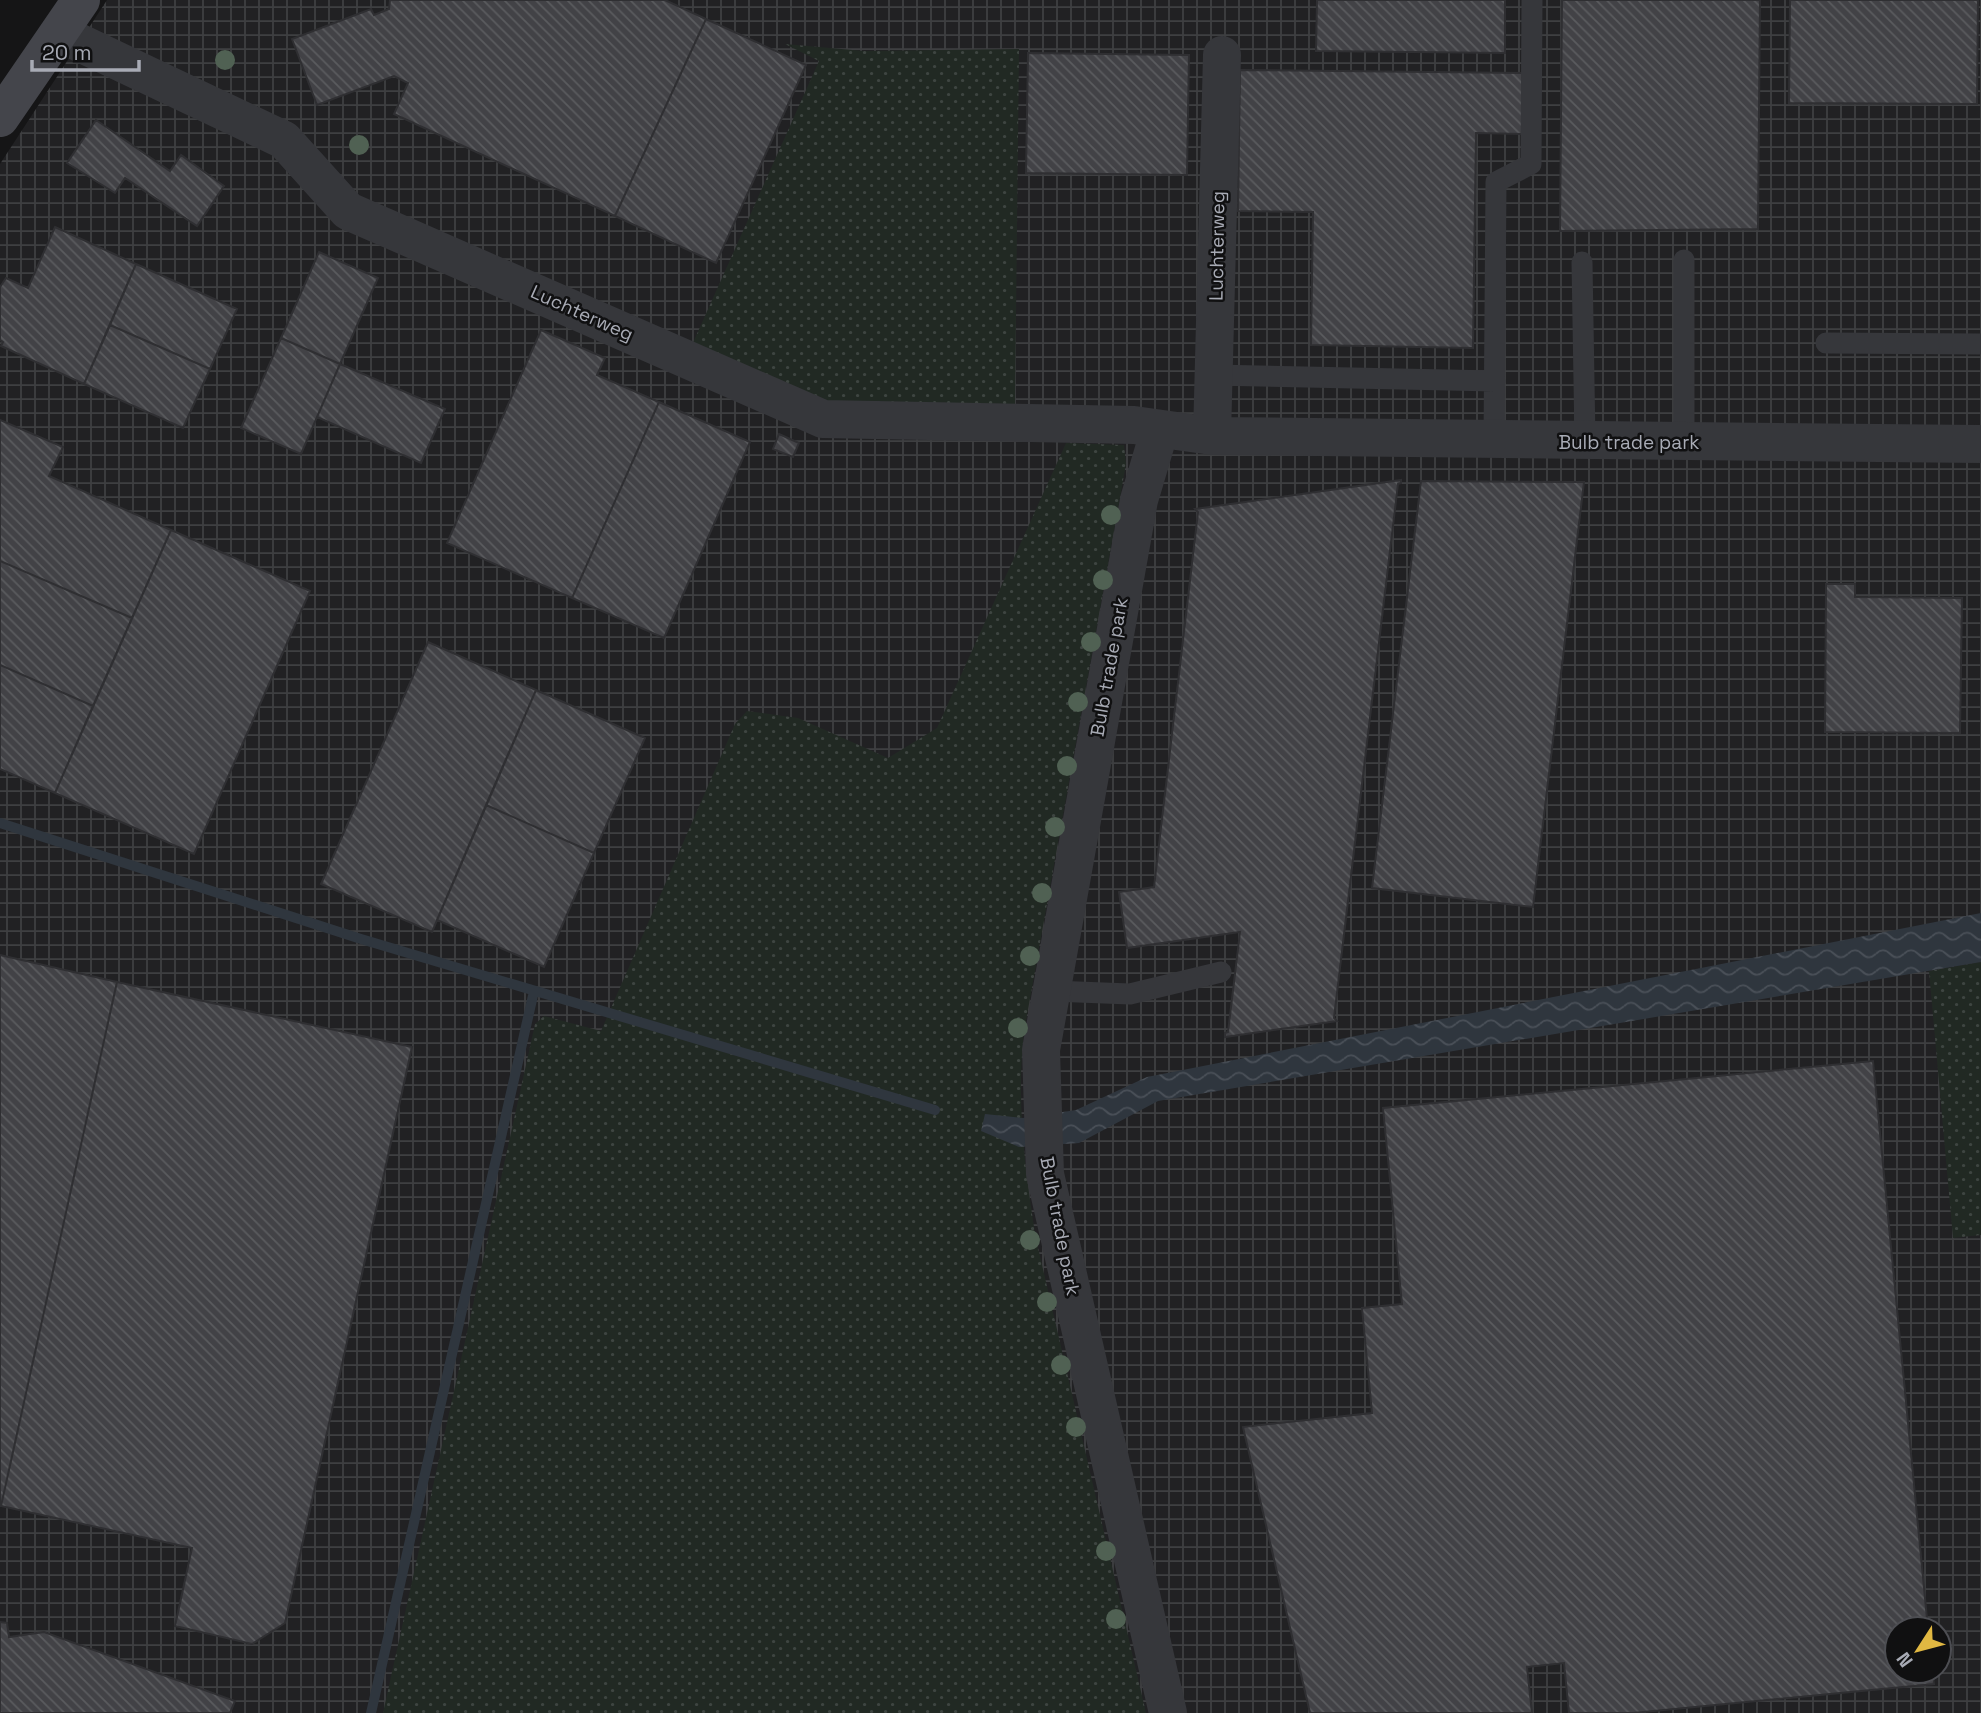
<svg xmlns="http://www.w3.org/2000/svg" width="1981" height="1713" viewBox="0 0 1981 1713" font-family="'Space Grotesk',sans-serif">
<style>
.industrial{fill:url(#industrial-grid);fill-rule:evenodd}
.green{fill:url(#green-dots)}
.water{fill:url(#water-waves)}
.lines{fill:none;stroke-linecap:round;stroke-linejoin:round}
.stream{stroke:#2f363e;stroke-width:10}
.building{fill:url(#building-back-hatch);stroke:#2f2f32;stroke-width:2}
.service{stroke:#36373b;stroke-width:21}
.minor{stroke:#36373b;stroke-width:38}
.secondary{stroke:#44454b;stroke-width:38}
.tree{fill:#506153}
.labels{text-anchor:middle;dominant-baseline:central;stroke-width:5;stroke-linejoin:round;paint-order:stroke}
.street-label{font-size:19px;fill:#a8abb5;stroke:#101011}
</style>
<defs>
<pattern id="industrial-grid" width="8" height="8" patternUnits="userSpaceOnUse" patternTransform="scale(1.75)"><rect width="8" height="8" fill="#212123"/><path d="M0 4h8M4 0v8" fill="none" stroke="#3e3f41"/></pattern>
<pattern id="green-dots" width="8" height="8" patternUnits="userSpaceOnUse" patternTransform="scale(1.75)"><rect width="8" height="8" fill="#212923"/><path d="M2 2h.1M6 6h.1" fill="none" stroke="#3e4541" stroke-width="1.8" stroke-linecap="round"/></pattern>
<pattern id="water-waves" width="16" height="10" patternUnits="userSpaceOnUse" patternTransform="scale(1.75)"><rect width="16" height="10" fill="#2f363e"/><path d="M0 5q4-4 8 0t8 0" fill="none" stroke="#4a5058"/></pattern>
<pattern id="building-back-hatch" width="6" height="6" patternUnits="userSpaceOnUse" patternTransform="scale(1.75)"><rect width="6" height="6" fill="#424246"/><path d="M-1 5l2 2M0 0l6 6M5-1l2 2" fill="none" stroke="#5a5b5e"/></pattern>
</defs>
<rect width="100%" height="100%" fill="#151516"/>
<!-- industrial -->
<path class="industrial" d="M 107,0 L 1981,0 L 1981,1713 L 0,1713 L 0,164 ZM 1897,1629 L 1939,1629 L 1939,1671 L 1897,1671 Z"/>
<!-- green -->
<path class="green" d="M 785,44 L 864,51 L 1019,49 L 1015,405 L 838,405 L 692,345 L 819,61 Z
M 1066,443 L 1124,445 L 1126,464 L 1024,1032 C 1016,1101 1025,1171 1036,1239 L 1146,1713 L 383,1713 L 535,1024 L 544,1016 L 601,1031 L 735,724 L 747,711 L 798,718 L 888,758 L 937,728 Z
M 1981,962 L 1981,1235 L 1953,1238 L 1929,971 Z"/>
<!-- water -->
<path class="water" d="M 1981,913 L 1981,962 L 1158,1101 L 1079,1143 L 1019,1147 L 981,1131 L 985,1114 L 1023,1118 L 1076,1110 L 1147,1077 Z"/>
<g class="lines">
<!-- stream -->
<path class="stream" d="M 0,823 L 361,939 L 935,1110
M 371,1713 L 534,991"/>
</g>
<!-- building -->
<path class="building" d="M 390,0 L 665,0 L 706,19 L 615,216 L 394,114 L 408,83 L 394,76 L 317,105 L 292,39 L 371,9 L 374,15 L 389,9 Z
M 1317,0 L 1505,0 L 1505,53 L 1316,51 Z
M 1562,0 L 1760,0 L 1758,229 L 1560,231 Z
M 1790,0 L 1978,0 L 1977,104 L 1789,103 Z
M 706,19 L 806,65 L 716,263 L 615,216 Z
M 1028,53 L 1189,55 L 1187,175 L 1026,173 Z
M 1240,70 L 1524,73 L 1523,134 L 1476,133 L 1473,348 L 1311,345 L 1313,212 L 1238,211 Z
M 96,120 L 170,171 L 181,155 L 224,186 L 197,226 L 125,178 L 115,193 L 67,163 Z
M 55,227 L 136,264 L 84,384 L 1,346 L 3,342 L 0,340 L 0,287 L 6,278 L 28,288 Z
M 319,252 L 378,278 L 340,364 L 281,338 Z
M 136,264 L 237,309 L 210,369 L 110,325 Z
M 110,325 L 210,369 L 183,428 L 84,384 Z
M 541,330 L 605,358 L 597,375 L 659,402 L 572,598 L 447,543 Z
M 281,338 L 340,364 L 301,454 L 241,428 Z
M 340,364 L 445,409 L 421,463 L 317,417 Z
M 659,402 L 750,442 L 664,638 L 572,598 Z
M 0,420 L 63,447 L 49,476 L 171,530 L 132,618 L 0,561 Z
M 779,434 L 799,443 L 793,457 L 773,449 Z
M 1401,480 L 1401,483 L 1398,484 L 1334,1018 L 1337,1021 L 1225,1037 L 1225,1033 L 1228,1032 L 1240,932 L 1127,948 L 1119,892 L 1154,887 L 1198,512 L 1195,509 Z
M 1421,481 L 1584,482 L 1533,907 L 1372,888 Z
M 171,530 L 310,591 L 194,854 L 55,793 Z
M 0,561 L 132,618 L 93,706 L 0,665 Z
M 1826,584 L 1855,584 L 1855,597 L 1962,598 L 1960,733 L 1825,732 Z
M 428,642 L 536,690 L 432,932 L 321,884 Z
M 0,665 L 93,706 L 55,793 L 0,769 Z
M 536,690 L 645,738 L 594,853 L 486,805 Z
M 486,805 L 594,853 L 544,967 L 437,920 Z
M 0,955 L 117,982 L 1,1506 L 0,1506 Z
M 117,982 L 412,1047 L 285,1623 L 252,1644 L 175,1626 L 192,1548 L 1,1506 Z
M 1873,1061 L 1928,1629 L 1897,1629 L 1897,1671 L 1932,1671 L 1934,1684 L 1633,1713 L 1569,1713 L 1564,1663 L 1527,1667 L 1532,1713 L 1310,1713 L 1243,1427 L 1372,1413 L 1362,1308 L 1402,1304 L 1383,1108 Z
M 0,1622 L 7,1623 L 9,1637 L 44,1632 L 235,1701 L 230,1713 L 0,1713 Z"/>
<g class="lines">
<!-- service -->
<path class="service" d="M 1582,262 L 1585,441
M 1826,343 L 1981,344
M 1213,375 L 1495,381
M 1494,441 L 1496,182 L 1531,164 L 1532,0
M 1684,442 L 1684,260
M 1052,991 L 1130,994 L 1221,972"/>
<!-- minor -->
<path class="minor" d="M 59,33 L 284,140 L 348,211 L 823,419 L 1134,425 L 1212,436 L 1981,444
M 1160,429 L 1139,500 L 1041,1050 L 1045,1174 L 1168,1713
M 1212,436 L 1222,55"/>
<!-- secondary -->
<path class="secondary" d="M 0,118 L 81,0"/>
</g>
<!-- trees -->
<g class="tree">
<circle cx="225" cy="60" r="10"/>
<circle cx="359" cy="145" r="10"/>
<circle cx="1111" cy="515" r="10"/>
<circle cx="1103" cy="580" r="10"/>
<circle cx="1091" cy="642" r="10"/>
<circle cx="1078" cy="702" r="10"/>
<circle cx="1067" cy="766" r="10"/>
<circle cx="1055" cy="827" r="10"/>
<circle cx="1042" cy="893" r="10"/>
<circle cx="1030" cy="956" r="10"/>
<circle cx="1018" cy="1028" r="10"/>
<circle cx="1030" cy="1240" r="10"/>
<circle cx="1047" cy="1302" r="10"/>
<circle cx="1061" cy="1365" r="10"/>
<circle cx="1076" cy="1427" r="10"/>
<circle cx="1106" cy="1551" r="10"/>
<circle cx="1116" cy="1619" r="10"/>
</g>
<g class="labels">
<!-- street labels -->
<g class="street-label">
<text transform="translate(1217 246) rotate(-89)">Luchterweg</text>
<text transform="translate(582 313) rotate(24)">Luchterweg</text>
<text x="1629" y="442">Bulb trade park</text>
<text transform="translate(1109 667) rotate(-80)">Bulb trade park</text>
<text transform="translate(1060 1226) rotate(79)">Bulb trade park</text>
</g>
</g>
<!-- north arrow -->
<g transform="translate(1918 1650) rotate(234)"><circle r="33" fill="#101011" stroke="#4d4e53" stroke-width="2"/>
<path d="M0-5L12 26L0 18L-12 26Z" fill="#e1b842"/>
<text y="-10" font-size="19" font-weight="bold" text-anchor="middle" fill="#a8abb5">N</text>
</g>
<!-- scale -->
<path d="M32 60v10h107v-10" fill="none" stroke="#a8abb5" stroke-width="3.5"/>
<text x="42" y="60" font-size="21" fill="#a8abb5" stroke="#101011" stroke-width="5" paint-order="stroke">20 m</text>
</svg>
